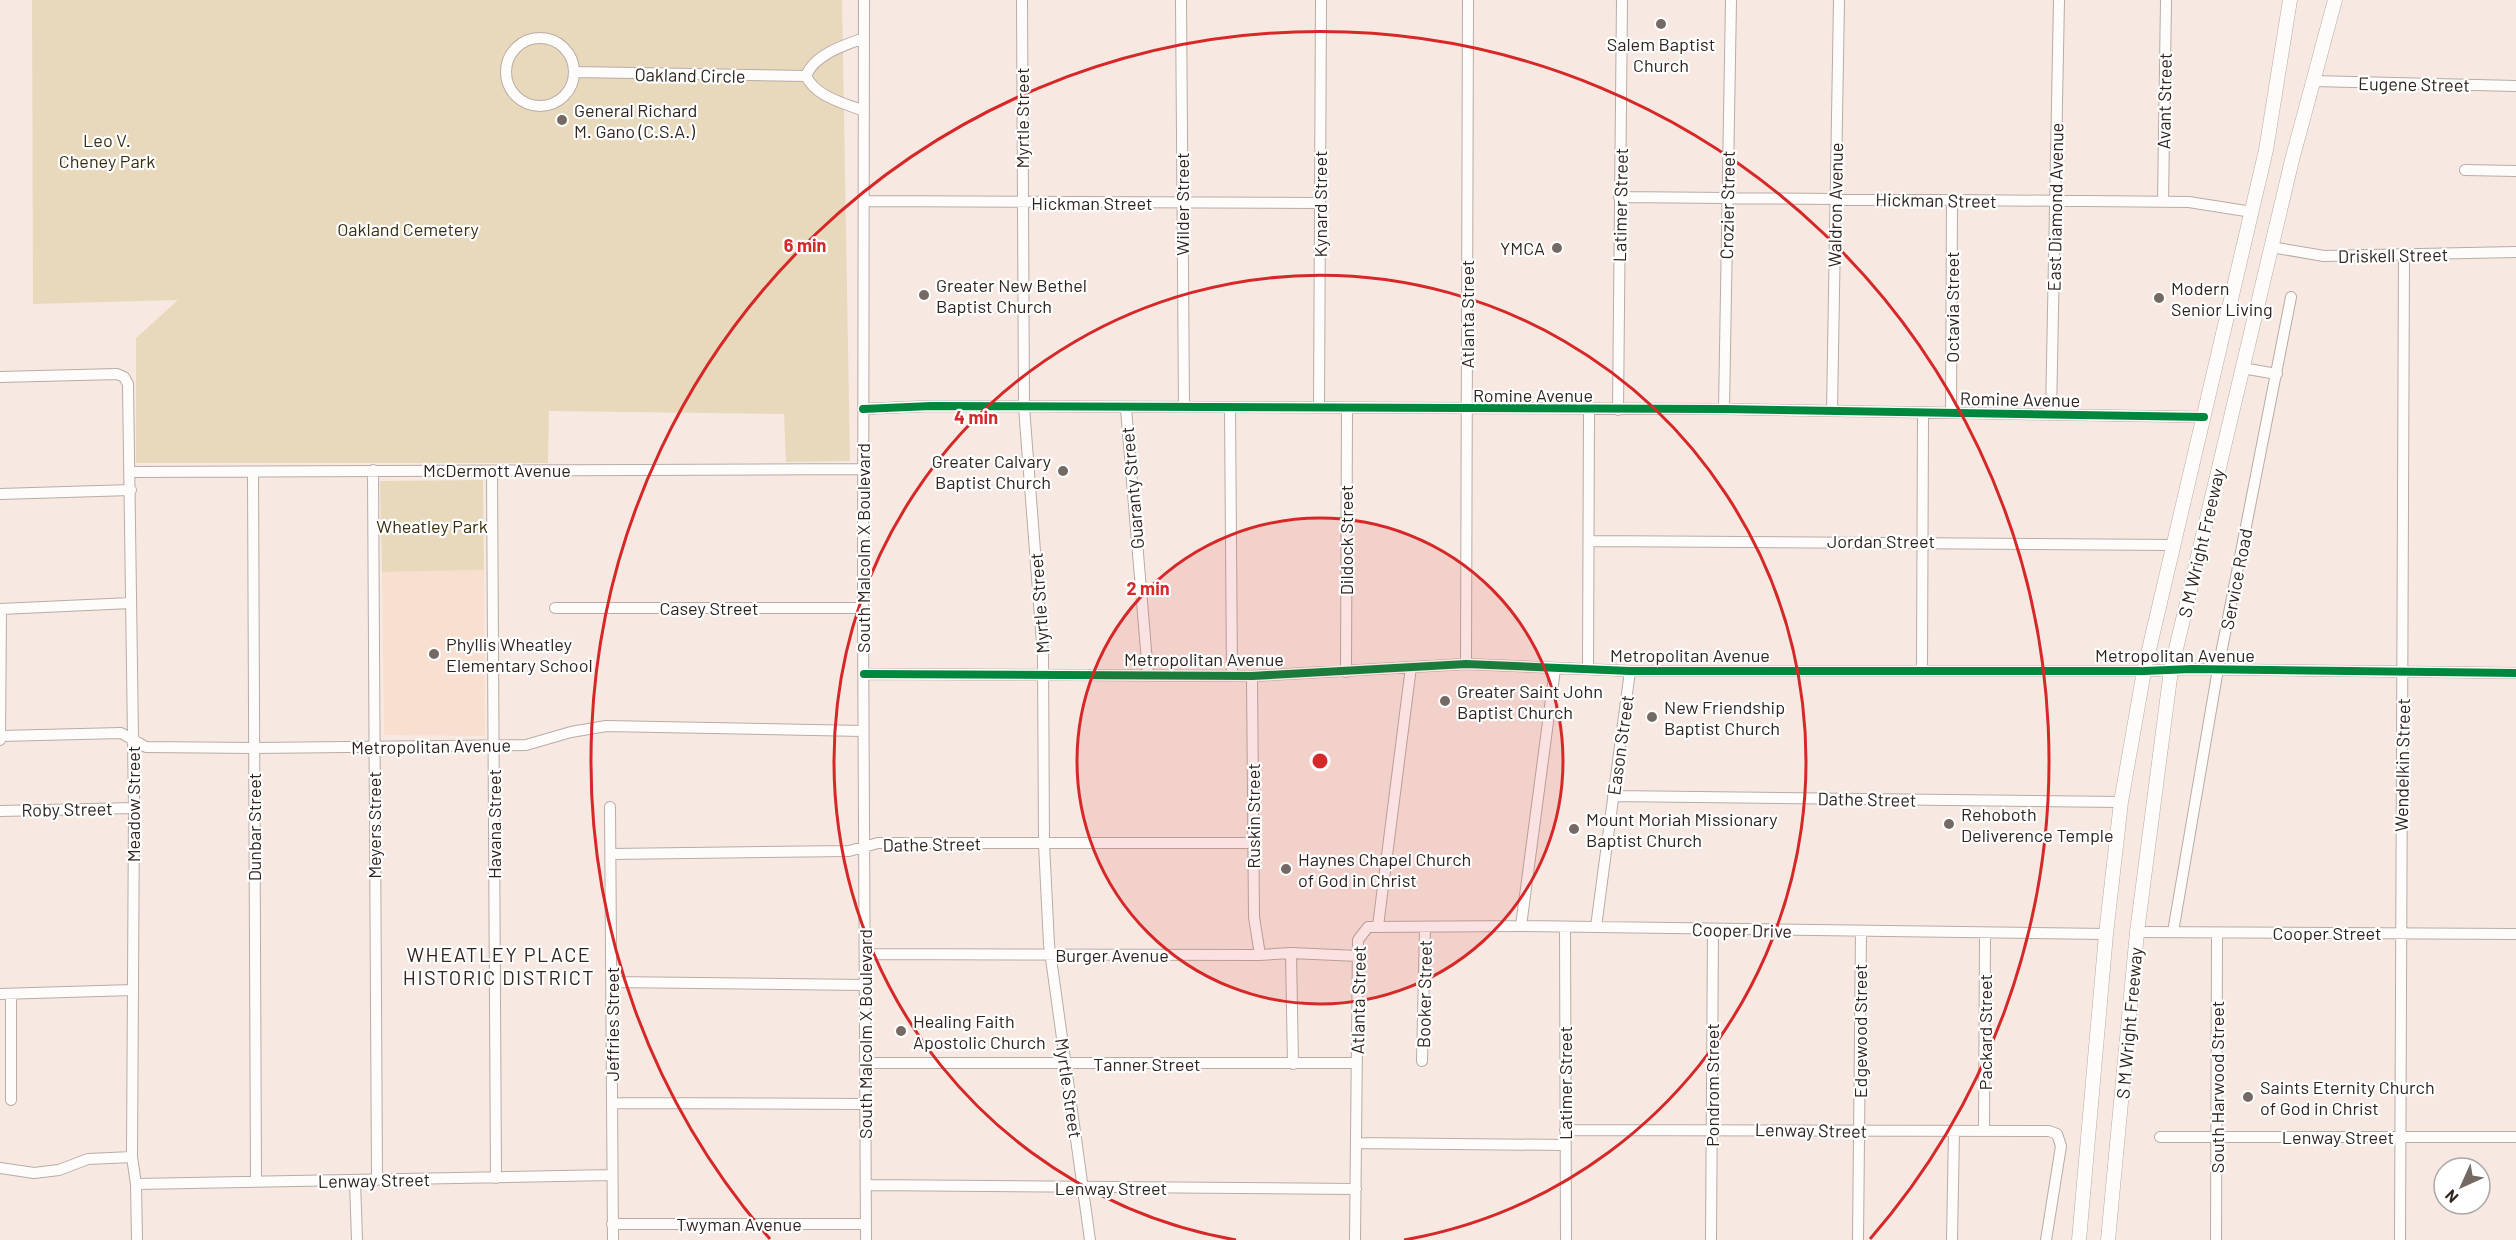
<svg xmlns="http://www.w3.org/2000/svg" width="2516" height="1240" viewBox="0 0 2516 1240" font-family="Barlow,sans-serif">
<style>
.built{fill:#f9dfd0}
.green{fill:#e8d9bc}
.lines{fill:none;stroke-linecap:round;stroke-linejoin:round}
.minor-casing{stroke:#b8aca6;stroke-width:12}
.major-casing{stroke:#b8aca6;stroke-width:15}
.minor{stroke:#fefcfb;stroke-width:10}
.major{stroke:#fefcfb;stroke-width:14}
.cycleway-casing{stroke:#fff;stroke-width:11}
.cycleway{stroke:#00873e;stroke-width:8}
.ring{fill:none;stroke:#d62828;stroke-width:3}
.poi-dot{fill:#756963;stroke:#fff;stroke-width:2}
.labels{text-anchor:middle;dominant-baseline:central;stroke-width:4.5;stroke-linejoin:round;paint-order:stroke}
.poi-label{font-size:18px;fill:#2f241e;stroke:#fff;text-anchor:start}
.street-label{font-size:18px;fill:#2f241e;stroke:#fff}
.park-label{font-size:18px;fill:#382e10;stroke:#fff}
.neighbourhood-label{font-size:20px;letter-spacing:1.5px;fill:#2f241e;stroke:#fff}
.centre{fill:#d62828;stroke:#fff;stroke-width:3}
.ring-label{font-size:18px;text-anchor:middle;font-weight:bold;fill:#d62828;stroke:#fff;stroke-width:4.5;stroke-linejoin:round;paint-order:stroke}
</style>
<rect width="100%" height="100%" fill="#f7e9e2"/>
<!-- built -->
<path class="built" d="M 484,570 L 485,736 L 384,735 L 382,572 Z"/>
<!-- green -->
<path class="green" d="M 32,0 L 842,0 L 850,461 L 786,462 L 784,414 L 549,411 L 548,463 L 136,463 L 136,338 L 178,300 L 33,304 Z
M 483,480 L 484,570 L 382,572 L 380,481 Z"/>
<g class="lines">
<defs>
<path id="minor" d="M 864,0 L 863,615 L 866,1240
M 1022,0 L 1024,407 L 1043,656 L 1044,844 L 1049,944 L 1090,1240
M 1181,0 L 1184,407
M506 72a34 34 0 1 1 68 0a34 34 0 1 1-68 0Z
M 864,38 C 844,45 814,55 806,76 C 816,97 844,103 864,111
M 575,72 L 806,76
M 2313,81 L 2516,86
M 2465,170 L 2516,171
M 1619,197 L 2189,202 L 2252,212
M 864,201 L 1320,203
M 2163,202 L 2166,0
M 2271,247 L 2324,256 L 2516,252
M 2242,368 L 2277,374
M 0,377 L 117,374 L 124,377 L 128,384 L 134,808 L 132,1157 L 136,1184 L 137,1240
M 1319,407 L 1321,0
M 1230,408 L 1232,675
M 863,409 L 931,406 L 1724,409 L 2204,417
M 1126,409 L 1148,674
M 1724,409 L 1731,0
M 1618,410 L 1622,0
M 1832,411 L 1839,0
M 1951,413 L 1952,201
M 2051,415 L 2059,0
M 373,470 L 377,1180
M 492,471 L 496,1178
M 131,472 L 864,469
M 253,472 L 256,1181
M 0,494 L 131,490
M 1589,541 L 2174,545
M 555,608 L 863,608
M 0,609 L 131,603
M 1466,664 L 1468,0
M 1588,669 L 1589,410
M 1922,670 L 1923,414
M 1346,672 L 1347,408
M 864,674 L 1252,676 L 1466,664 L 1630,671 L 2144,671 L 2192,669 L 2516,673
M 1252,676 L 1254,917 L 1260,955
M 0,736 L 121,733 L 146,747 L 254,748 L 526,745 L 571,732 L 606,726 L 863,731
M 0,740 L 1,609
M 1613,796 L 2121,802
M 610,807 L 613,1240
M 0,811 L 134,808
M 611,854 L 849,851 L 878,843 L 1253,843
M 1378,926 L 1411,667
M 1521,926 L 1555,669
M 1565,927 L 1566,1240
M 1596,927 L 1630,671
M 2137,932 L 2516,934
M 2173,932 L 2218,669 L 2291,297
M 1291,953 L 1293,1064
M 865,954 L 1260,955 L 1291,953 L 1358,956
M 612,982 L 865,985
M 0,994 L 133,990
M 11,994 L 11,1100
M 1422,1061 L 1425,927
M 865,1063 L 1357,1063
M 613,1103 L 865,1104
M 1565,1130 L 2049,1131 L 2057,1134 L 2061,1146 L 2046,1240
M 1984,1131 L 1985,934
M 2160,1137 L 2516,1137
M 1356,1143 L 1565,1145
M 0,1168 L 34,1173 L 59,1170 L 88,1159 L 132,1157
M 355,1181 L 357,1240
M 136,1184 L 612,1175
M 866,1185 L 1356,1189
M 612,1224 L 866,1224
M 1355,1240 L 1358,940 L 1368,927 L 1521,926 L 2106,934
M 1711,1240 L 1713,929
M 1858,1240 L 1861,931
M 1952,1240 L 1954,1131
M 2216,1240 L 2217,934
M 2400,1240 L 2404,254"/>
<path id="major" d="M 2079,1240 L 2106,934 L 2121,802 L 2144,671 L 2266,150 L 2290,0
M 2108,1240 L 2137,932 L 2171,670 L 2292,160 L 2335,0"/>
</defs>
<!-- minor casing -->
<use href="#minor" class="minor-casing"/>
<!-- major casing -->
<use href="#major" class="major-casing"/>
<!-- minor -->
<use href="#minor" class="minor"/>
<!-- major -->
<use href="#major" class="major"/>
<defs>
<path id="cycleway" d="M 863,409 L 931,406 L 1724,409 L 2204,417
M 864,674 L 1252,676 L 1466,664 L 1630,671 L 2144,671 L 2192,669 L 2516,673"/>
</defs>
<!-- cycleway casing -->
<use href="#cycleway" class="cycleway-casing"/>
<!-- cycleway -->
<use href="#cycleway" class="cycleway"/>
</g>
<!-- distance rings -->
<circle cx="1320" cy="761" r="243" fill="#d62828" fill-opacity=".12"/>
<g class="ring">
<circle cx="1320" cy="761" r="243"/>
<path d="M1236 1240A486 486 0 1 1 1404 1240"/>
<path d="M770 1239A729 729 0 1 1 1870 1239"/>
</g>
<!-- markers -->
<g class="poi-dot">
<circle cx="1661" cy="24" r="6"/>
<circle cx="562" cy="120" r="6"/>
<circle cx="1557" cy="248" r="6"/>
<circle cx="924" cy="295" r="6"/>
<circle cx="2159" cy="298" r="6"/>
<circle cx="1063" cy="471" r="6"/>
<circle cx="434" cy="654" r="6"/>
<circle cx="1445" cy="701" r="6"/>
<circle cx="1652" cy="717" r="6"/>
<circle cx="1949" cy="824" r="6"/>
<circle cx="1574" cy="829" r="6"/>
<circle cx="1286" cy="869" r="6"/>
<circle cx="901" cy="1031" r="6"/>
<circle cx="2248" cy="1097" r="6"/>
</g>
<g class="labels">
<!-- poi labels -->
<g class="poi-label">
<text x="1661" y="44" text-anchor="middle">Salem Baptist<tspan x="1661" dy="21">Church</tspan></text>
<text x="574" y="110">General Richard<tspan x="574" dy="21">M. Gano (C.S.A.)</tspan></text>
<text x="1545" y="248" text-anchor="end">YMCA</text>
<text x="936" y="285">Greater New Bethel<tspan x="936" dy="21">Baptist Church</tspan></text>
<text x="2171" y="288">Modern<tspan x="2171" dy="21">Senior Living</tspan></text>
<text x="1051" y="461" text-anchor="end">Greater Calvary<tspan x="1051" dy="21">Baptist Church</tspan></text>
<text x="446" y="644">Phyllis Wheatley<tspan x="446" dy="21">Elementary School</tspan></text>
<text x="1457" y="691">Greater Saint John<tspan x="1457" dy="21">Baptist Church</tspan></text>
<text x="1664" y="707">New Friendship<tspan x="1664" dy="21">Baptist Church</tspan></text>
<text x="1961" y="814">Rehoboth<tspan x="1961" dy="21">Deliverence Temple</tspan></text>
<text x="1586" y="819">Mount Moriah Missionary<tspan x="1586" dy="21">Baptist Church</tspan></text>
<text x="1298" y="859">Haynes Chapel Church<tspan x="1298" dy="21">of God in Christ</tspan></text>
<text x="913" y="1021">Healing Faith<tspan x="913" dy="21">Apostolic Church</tspan></text>
<text x="2260" y="1087">Saints Eternity Church<tspan x="2260" dy="21">of God in Christ</tspan></text>
</g>
<!-- street labels -->
<g class="street-label">
<text transform="translate(690 75) rotate(1)">Oakland Circle</text>
<text transform="translate(2414 84) rotate(1)">Eugene Street</text>
<text transform="translate(2164 101) rotate(-89)">Avant Street</text>
<text transform="translate(1022 118) rotate(-90)">Myrtle Street</text>
<text transform="translate(1936 200) rotate(1)">Hickman Street</text>
<text x="1092" y="203">Hickman Street</text>
<text transform="translate(1182 204) rotate(-90)">Wilder Street</text>
<text transform="translate(1320 204) rotate(-90)">Kynard Street</text>
<text transform="translate(1620 205) rotate(-89)">Latimer Street</text>
<text transform="translate(1727 205) rotate(-89)">Crozier Street</text>
<text transform="translate(1835 205) rotate(-89)">Waldron Avenue</text>
<text transform="translate(2055 207) rotate(-89)">East Diamond Avenue</text>
<text transform="translate(2393 255) rotate(-1)">Driskell Street</text>
<text transform="translate(1952 307) rotate(-90)">Octavia Street</text>
<text transform="translate(1467 314) rotate(-90)">Atlanta Street</text>
<text x="1533" y="395">Romine Avenue</text>
<text transform="translate(2020 399) rotate(1)">Romine Avenue</text>
<text x="497" y="470">McDermott Avenue</text>
<text transform="translate(1132 488) rotate(-95)">Guaranty Street</text>
<text transform="translate(1346 540) rotate(-90)">Dildock Street</text>
<text x="1881" y="541">Jordan Street</text>
<text transform="translate(2201 543) rotate(-77)">S M Wright Freeway</text>
<text transform="translate(863 548) rotate(-90)">South Malcolm X Boulevard</text>
<text transform="translate(2236 579) rotate(-79)">Service Road</text>
<text transform="translate(1039 603) rotate(-94)">Myrtle Street</text>
<text x="709" y="608">Casey Street</text>
<text x="1690" y="655">Metropolitan Avenue</text>
<text x="2175" y="655">Metropolitan Avenue</text>
<text x="1204" y="659">Metropolitan Avenue</text>
<text transform="translate(1620 745) rotate(-82)">Eason Street</text>
<text transform="translate(431 746) rotate(-1)">Metropolitan Avenue</text>
<text transform="translate(2402 765) rotate(-89)">Wendelkin Street</text>
<text transform="translate(1867 799) rotate(1)">Dathe Street</text>
<text transform="translate(133 804) rotate(-90)">Meadow Street</text>
<text transform="translate(67 809) rotate(-1)">Roby Street</text>
<text transform="translate(1253 816) rotate(-90)">Ruskin Street</text>
<text transform="translate(494 824) rotate(-90)">Havana Street</text>
<text transform="translate(374 825) rotate(-90)">Meyers Street</text>
<text transform="translate(254 827) rotate(-90)">Dunbar Street</text>
<text transform="translate(932 844) rotate(-1)">Dathe Street</text>
<text transform="translate(1742 930) rotate(1)">Cooper Drive</text>
<text x="2327" y="933">Cooper Street</text>
<text x="1112" y="955">Burger Avenue</text>
<text transform="translate(1424 994) rotate(-89)">Booker Street</text>
<text transform="translate(1358 1000) rotate(-89)">Atlanta Street</text>
<text transform="translate(2129 1023) rotate(-85)">S M Wright Freeway</text>
<text transform="translate(612 1024) rotate(-90)">Jeffries Street</text>
<text transform="translate(1860 1031) rotate(-90)">Edgewood Street</text>
<text transform="translate(1985 1032) rotate(-90)">Packard Street</text>
<text transform="translate(865 1034) rotate(-90)">South Malcolm X Boulevard</text>
<text x="1147" y="1064">Tanner Street</text>
<text transform="translate(1565 1083) rotate(-90)">Latimer Street</text>
<text transform="translate(1712 1085) rotate(-90)">Pondrom Street</text>
<text transform="translate(2217 1087) rotate(-90)">South Harwood Street</text>
<text transform="translate(1069 1088) rotate(82)">Myrtle Street</text>
<text transform="translate(1811 1130) rotate(1)">Lenway Street</text>
<text x="2338" y="1137">Lenway Street</text>
<text transform="translate(374 1180) rotate(-1)">Lenway Street</text>
<text x="1111" y="1188">Lenway Street</text>
<text x="739" y="1224">Twyman Avenue</text>
</g>
<!-- park labels -->
<g class="park-label">
<text x="107" y="140">Leo V.<tspan x="107" dy="21">Cheney Park</tspan></text>
<text x="408" y="229">Oakland Cemetery</text>
<text x="432" y="526">Wheatley Park</text>
</g>
<!-- neighbourhood labels -->
<g class="neighbourhood-label">
<text x="499" y="954">WHEATLEY PLACE<tspan x="499" dy="23">HISTORIC DISTRICT</tspan></text>
</g>
</g>
<circle cx="1320" cy="761" r="9" class="centre"/>
<g class="ring-label">
<text x="805" y="252">6 min</text>
<text x="976" y="424">4 min</text>
<text x="1148" y="595">2 min</text>
</g>
<!-- north arrow -->
<g transform="translate(2462 1186) rotate(225)"><circle r="28" fill="#ffffff" stroke="#aca7a5" stroke-width="1.5"/>
<path d="M0-4.5L10 22L0 15L-10 22Z" fill="#756963"/>
<text y="-9" font-size="16" font-weight="bold" text-anchor="middle" fill="#2f241e">N</text>
</g>
</svg>
